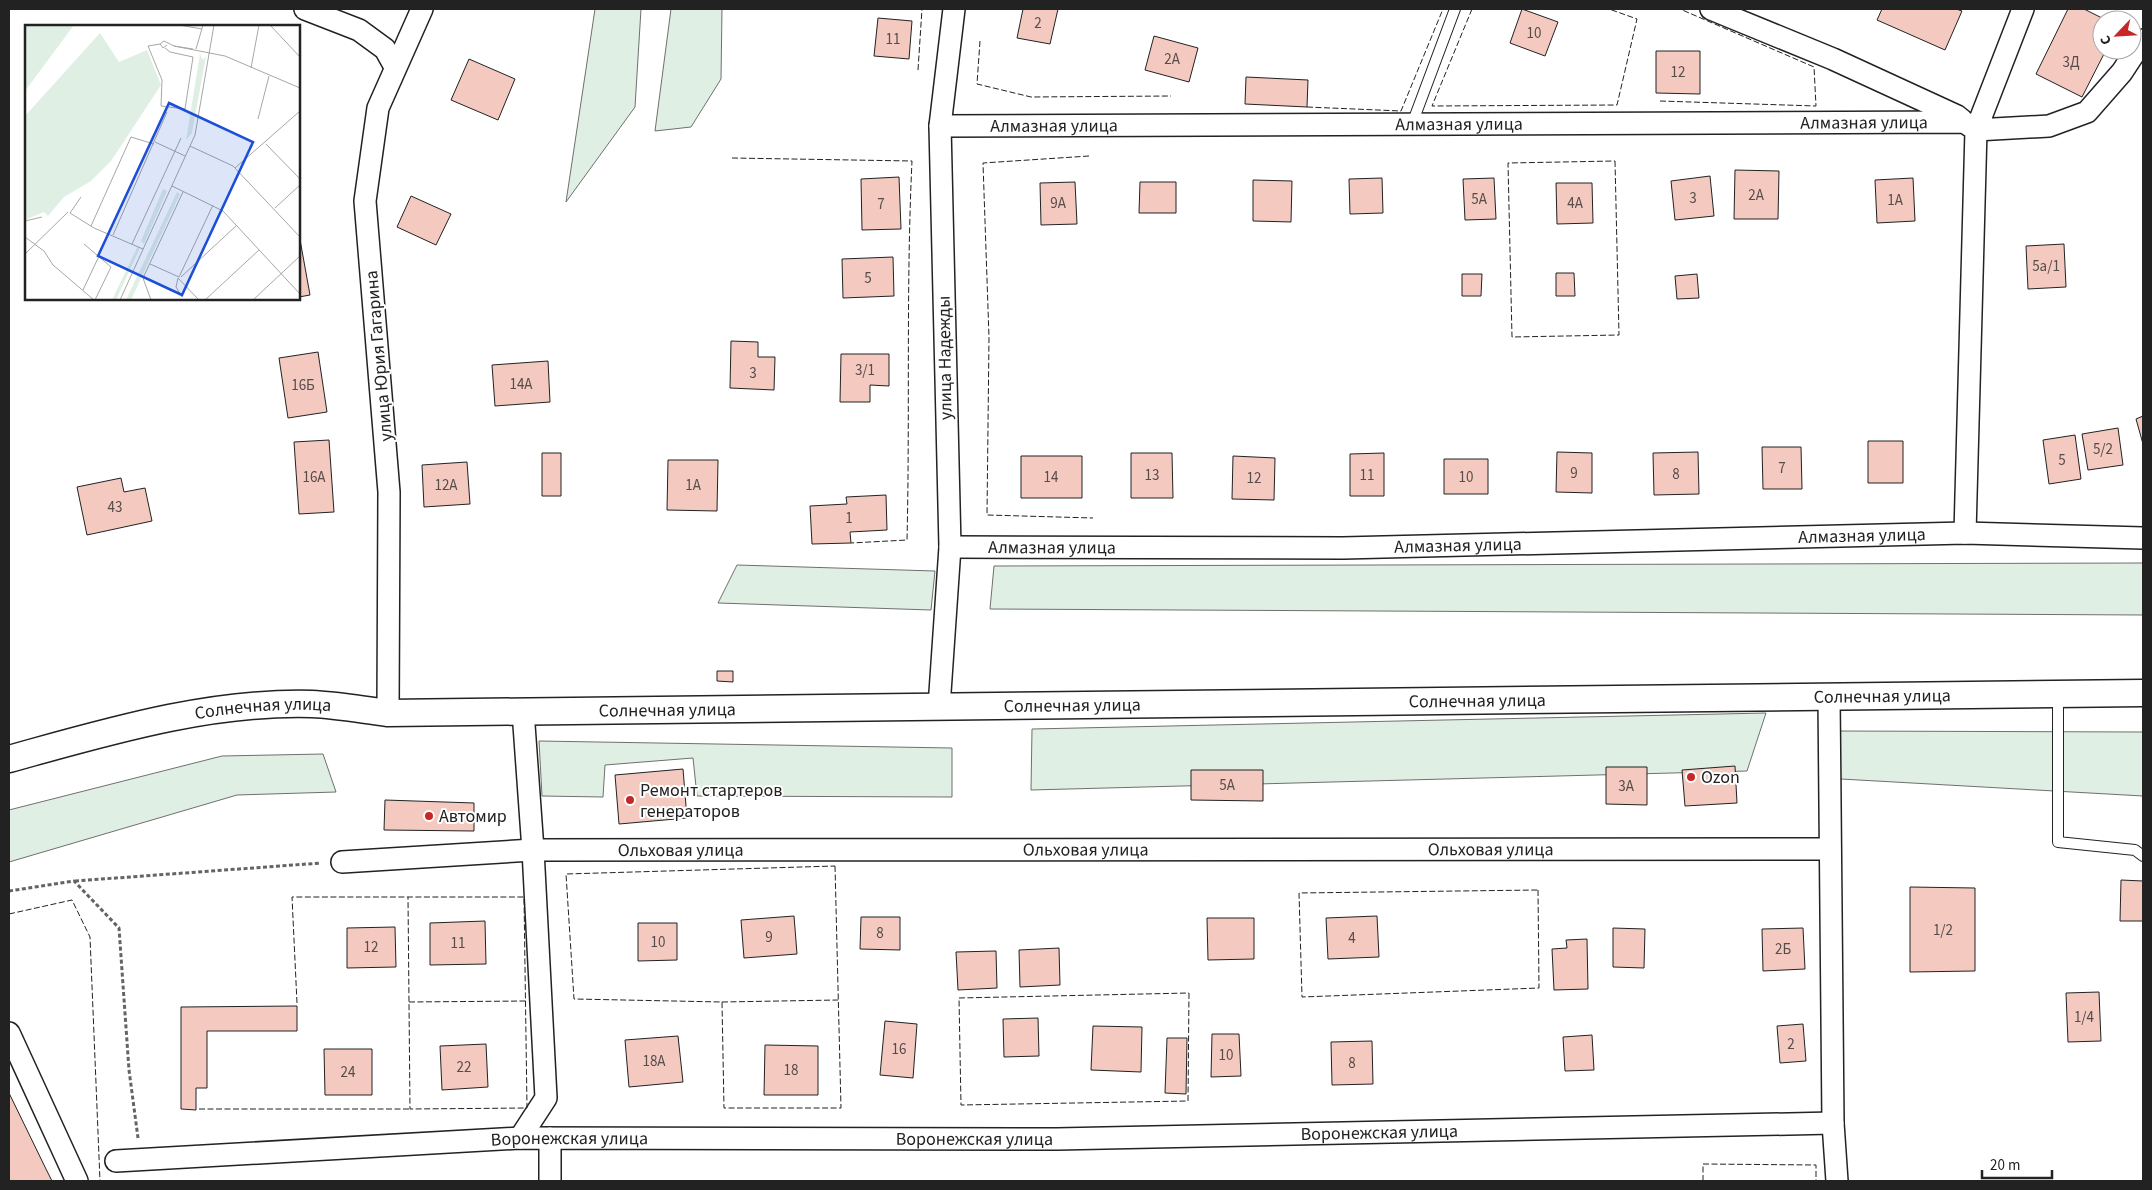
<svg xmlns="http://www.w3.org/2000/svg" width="2152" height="1190" viewBox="0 0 2152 1190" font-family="'Source Sans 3',sans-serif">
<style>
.green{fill:#e0efe3;stroke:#6f6f6f}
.building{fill:#f3c9c0;stroke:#222}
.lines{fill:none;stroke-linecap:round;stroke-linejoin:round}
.service-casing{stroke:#222;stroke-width:12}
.minor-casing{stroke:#222;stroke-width:24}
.tertiary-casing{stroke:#222;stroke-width:29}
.path{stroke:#646464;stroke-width:3;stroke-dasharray:4 2.5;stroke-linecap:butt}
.service{stroke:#fff;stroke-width:10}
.minor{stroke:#fff;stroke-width:21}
.tertiary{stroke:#fff;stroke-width:26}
.fence{stroke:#222;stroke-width:1;stroke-dasharray:6 2.5;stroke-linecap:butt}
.poi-dot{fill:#c62828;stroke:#fff;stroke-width:2}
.labels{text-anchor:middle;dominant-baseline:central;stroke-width:4;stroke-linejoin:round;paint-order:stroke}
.number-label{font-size:15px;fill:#564c4a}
.street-label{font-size:18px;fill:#222;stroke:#fff}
.poi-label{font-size:18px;fill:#222;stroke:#fff;text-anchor:start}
.inset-road{fill:none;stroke:#a7a7a7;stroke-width:1}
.view{fill:#1d4ed8;fill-opacity:0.15;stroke:#1d4ed8;stroke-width:2.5}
.inset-edge{fill:none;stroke:#222;stroke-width:2.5}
</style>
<rect width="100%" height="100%" fill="#fff"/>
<!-- green -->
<path class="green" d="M 595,9 L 641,9 L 635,107 L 566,202 Z
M 671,9 L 722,9 L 721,79 L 691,127 L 655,131 Z
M 2143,563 L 2143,615 L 990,609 L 994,566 Z
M 737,565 L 935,571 L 931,610 L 718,603 Z
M 1766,713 L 1747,771 L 1031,790 L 1032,729 Z
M 1836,731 L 2143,732 L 2143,796 L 1823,778 Z
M 539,741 L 952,748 L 952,797 L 697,796 L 693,758 L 605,765 L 603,797 L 542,796 Z
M 323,754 L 336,792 L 237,795 L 9,862 L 9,810 L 222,756 Z"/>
<!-- building -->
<path class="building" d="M 1023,9 L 1058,9 L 1050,44 L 1017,38 Z
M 1522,9 L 1558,22 L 1545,56 L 1510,43 Z
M 1882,9 L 1956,9 L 1962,11 L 1945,50 L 1877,20 Z
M 2068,9 L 2084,9 L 2106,20 L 2102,20 L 2102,50 L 2106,50 L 2082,97 L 2036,74 Z
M 878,18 L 912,21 L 909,59 L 874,56 Z
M 1154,36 L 1198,48 L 1189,82 L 1145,70 Z
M 1656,51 L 1700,51 L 1700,94 L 1656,93 Z
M 469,59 L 515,79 L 498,120 L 451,100 Z
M 1246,77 L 1308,80 L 1307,107 L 1245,104 Z
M 1735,170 L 1779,171 L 1778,219 L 1734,219 Z
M 1710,176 L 1714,216 L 1675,220 L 1671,181 Z
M 899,177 L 901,229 L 862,230 L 861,179 Z
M 1382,178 L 1383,213 L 1350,214 L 1349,179 Z
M 1494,178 L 1496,219 L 1465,220 L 1463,179 Z
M 1913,178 L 1915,221 L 1877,223 L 1875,180 Z
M 1253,180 L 1292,181 L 1291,222 L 1253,221 Z
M 1075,182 L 1077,224 L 1041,225 L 1040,183 Z
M 1140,182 L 1176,182 L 1176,213 L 1139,213 Z
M 1556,183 L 1592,183 L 1593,223 L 1557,224 Z
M 411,196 L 451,214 L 436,245 L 397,227 Z
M 299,234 L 310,295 L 299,297 Z
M 2064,244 L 2066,287 L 2028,289 L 2026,246 Z
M 893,257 L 894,296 L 843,298 L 842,259 Z
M 1556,273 L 1574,273 L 1575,296 L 1556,296 Z
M 1462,274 L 1482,274 L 1481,296 L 1462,296 Z
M 1697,274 L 1699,298 L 1677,299 L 1675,276 Z
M 731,341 L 758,342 L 758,357 L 775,357 L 774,390 L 730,388 Z
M 318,352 L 327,412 L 288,418 L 279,358 Z
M 841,354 L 889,354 L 889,386 L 870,385 L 870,402 L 840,402 Z
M 548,361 L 550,402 L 495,406 L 492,365 Z
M 2143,416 L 2143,444 L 2136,419 Z
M 2118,428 L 2123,465 L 2088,470 L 2082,434 Z
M 2075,435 L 2081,479 L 2049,484 L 2043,440 Z
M 329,440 L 334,512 L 299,514 L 294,442 Z
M 1868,441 L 1903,441 L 1903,483 L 1868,483 Z
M 1762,447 L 1801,447 L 1802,489 L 1763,489 Z
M 1557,452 L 1592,453 L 1592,493 L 1556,492 Z
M 1698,452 L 1699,494 L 1654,495 L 1653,453 Z
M 542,453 L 561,453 L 561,496 L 542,496 Z
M 1131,453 L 1172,453 L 1173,498 L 1131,498 Z
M 1384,453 L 1384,496 L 1350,496 L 1350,454 Z
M 1021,456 L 1082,456 L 1082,498 L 1021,498 Z
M 1233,456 L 1275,458 L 1274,500 L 1232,499 Z
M 1444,459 L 1488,459 L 1488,494 L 1444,494 Z
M 668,460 L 718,460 L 717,511 L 667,510 Z
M 467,462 L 470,504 L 424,507 L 422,465 Z
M 121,478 L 124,492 L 145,488 L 152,521 L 87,535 L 77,487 Z
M 886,495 L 887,530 L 850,532 L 851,543 L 812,544 L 810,506 L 847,504 L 846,497 Z
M 717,671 L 733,671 L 733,682 L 717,681 Z
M 1735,766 L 1737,803 L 1685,806 L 1682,770 Z
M 1606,767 L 1647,767 L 1647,805 L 1606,804 Z
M 683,769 L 687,818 L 619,824 L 615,775 Z
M 1191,770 L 1263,770 L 1263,801 L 1191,800 Z
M 385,800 L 474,803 L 474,831 L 384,830 Z
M 2121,880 L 2143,881 L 2143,921 L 2120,921 Z
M 1910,887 L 1975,888 L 1975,971 L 1910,972 Z
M 794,916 L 797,954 L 744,958 L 741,920 Z
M 1377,916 L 1379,957 L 1328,959 L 1326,918 Z
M 861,917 L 900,917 L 900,950 L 860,949 Z
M 1207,918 L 1254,918 L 1254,959 L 1208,960 Z
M 485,921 L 486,964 L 430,965 L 430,923 Z
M 638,923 L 677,923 L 677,960 L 638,961 Z
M 395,927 L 396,967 L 347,968 L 347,928 Z
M 1613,928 L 1645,929 L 1644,968 L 1613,967 Z
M 1803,928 L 1805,969 L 1763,971 L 1762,929 Z
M 1587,939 L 1588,989 L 1554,990 L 1552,949 L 1567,948 L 1566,940 Z
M 1059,948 L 1060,985 L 1020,987 L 1019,950 Z
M 996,951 L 997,988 L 958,990 L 956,952 Z
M 2099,992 L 2101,1041 L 2068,1042 L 2066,993 Z
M 297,1006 L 297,1031 L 207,1031 L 207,1088 L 196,1088 L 196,1110 L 181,1109 L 181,1007 Z
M 1038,1018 L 1039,1056 L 1004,1057 L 1003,1019 Z
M 885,1021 L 917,1024 L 913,1078 L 880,1075 Z
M 1803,1024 L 1806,1061 L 1780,1063 L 1777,1026 Z
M 1093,1026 L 1142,1027 L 1141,1072 L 1091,1070 Z
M 1212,1034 L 1239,1034 L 1241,1076 L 1211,1077 Z
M 1592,1035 L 1594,1070 L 1565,1071 L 1563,1037 Z
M 678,1036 L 683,1082 L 629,1087 L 625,1040 Z
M 1167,1038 L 1187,1038 L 1186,1094 L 1165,1093 Z
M 1372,1041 L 1373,1084 L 1332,1085 L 1331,1042 Z
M 486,1044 L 488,1087 L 442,1090 L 440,1046 Z
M 765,1045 L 818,1046 L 818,1095 L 764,1095 Z
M 324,1049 L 372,1049 L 372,1095 L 325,1095 Z
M 9,1093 L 45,1167 L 52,1181 L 9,1181 Z"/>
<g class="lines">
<defs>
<path id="service" d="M 1412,124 L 1455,9
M 2058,694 L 2058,842 L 2135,850 L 2143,856"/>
<g id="minor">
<path d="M 305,9 L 359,30 L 385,49 L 395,67"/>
<path d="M 1711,9 L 1833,59 L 1957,116 L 1962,120"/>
<path d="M 2023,9 L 1976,130 L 2049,126 L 2087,112 L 2122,72 L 2143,40"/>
<path id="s1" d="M 940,126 L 1964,122 L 1976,130 L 1965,533"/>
<path id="s2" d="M 950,547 L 1343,548 L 1965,533 L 2143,538"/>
<path d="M 1829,697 L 1833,1123 L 1837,1181"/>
<path d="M 939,707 L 950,547 L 940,126 L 954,9"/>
<path d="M 388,713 L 389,492 L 365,201 L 378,108 L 422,9"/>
<path id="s3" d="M 342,862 L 533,850 L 1830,849"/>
<path d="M 9,1033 L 77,1181"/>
<path d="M 520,1138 L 546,1098 L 533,850 L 523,711"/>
<path id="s4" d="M 116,1161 L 520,1138 L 1057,1139 L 1833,1123"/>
<path d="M 550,1181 L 550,1138"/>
</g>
<g id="tertiary">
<path id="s5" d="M 9,759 C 107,732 209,701 312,704 C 337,705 363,710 388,713 L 2143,693"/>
</g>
</defs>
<!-- service casing -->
<use href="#service" class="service-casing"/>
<!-- minor casing -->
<use href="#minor" class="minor-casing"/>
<!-- tertiary casing -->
<use href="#tertiary" class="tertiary-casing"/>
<!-- path -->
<path class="path" d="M 75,881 L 321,863
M 9,891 L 74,881 L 119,928 L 129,1070 L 138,1138"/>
<!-- service -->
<use href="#service" class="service"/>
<!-- minor -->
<use href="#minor" class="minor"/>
<!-- tertiary -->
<use href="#tertiary" class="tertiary"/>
<!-- fence -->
<path class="fence" d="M 1472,9 L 1432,106 L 1617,105 L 1637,19 L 1609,9
M 980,41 L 977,84 L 1031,97 L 1171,96
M 918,70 L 922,9
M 1660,101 L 1816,106 L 1814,67 L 1680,9
M 1307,107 L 1401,111 L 1443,9
M 1089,156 L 983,163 L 989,337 L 987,515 L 1093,518
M 732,158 L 912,161 C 906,287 910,413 907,540 L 851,543
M 1615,161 L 1619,335 L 1512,337 L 1508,163 Z
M 835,866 L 841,1108 L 724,1108 L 722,1002 L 574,999 L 566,874 Z
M 1538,890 L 1539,988 L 1302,997 L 1299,893 Z
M 9,914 L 72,900 L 90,937 L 100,1181
M 1189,993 L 1188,1101 L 961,1105 L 959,998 Z
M 409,1002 L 526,1001
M 722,1002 L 838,1000
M 297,1003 L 292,897 L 524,897 L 527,1108 L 410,1109 L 408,897
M 199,1109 L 410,1109
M 1703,1181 L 1703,1164 L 1816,1165 L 1816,1181"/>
</g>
<!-- markers -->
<g class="poi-dot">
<circle cx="1691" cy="777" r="5"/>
<circle cx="630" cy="800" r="5"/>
<circle cx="429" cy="816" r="5"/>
</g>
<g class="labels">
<!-- number labels -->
<g class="number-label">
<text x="1038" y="23">2</text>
<text x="1534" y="33">10</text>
<text x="893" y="39">11</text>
<text x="1172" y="59">2А</text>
<text x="2071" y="62">3Д</text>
<text x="1678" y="72">12</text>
<text x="1756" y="195">2А</text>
<text x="1693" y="198">3</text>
<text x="1479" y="199">5А</text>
<text x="1895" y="200">1А</text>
<text x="1058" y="203">9А</text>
<text x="1575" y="203">4А</text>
<text x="881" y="204">7</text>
<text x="2046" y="266">5а/1</text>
<text x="868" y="278">5</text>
<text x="865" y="370">3/1</text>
<text x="753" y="373">3</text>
<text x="521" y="384">14А</text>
<text x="303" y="385">16Б</text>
<text x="2103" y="449">5/2</text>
<text x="2062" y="460">5</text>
<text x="1782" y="468">7</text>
<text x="1574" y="473">9</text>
<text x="1676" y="474">8</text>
<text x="1152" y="475">13</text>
<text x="1367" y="475">11</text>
<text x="314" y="477">16А</text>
<text x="1051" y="477">14</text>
<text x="1466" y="477">10</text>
<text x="1254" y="478">12</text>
<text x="446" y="485">12А</text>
<text x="693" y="485">1А</text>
<text x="115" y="507">43</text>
<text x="849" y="518">1</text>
<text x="1227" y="785">5А</text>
<text x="1626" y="786">3А</text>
<text x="1943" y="930">1/2</text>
<text x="880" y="933">8</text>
<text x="769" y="937">9</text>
<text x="1352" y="938">4</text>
<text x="658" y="942">10</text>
<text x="458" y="943">11</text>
<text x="371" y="947">12</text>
<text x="1783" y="949">2Б</text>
<text x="2084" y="1017">1/4</text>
<text x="1791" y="1044">2</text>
<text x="899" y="1049">16</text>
<text x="1226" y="1055">10</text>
<text x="654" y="1061">18А</text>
<text x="1352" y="1063">8</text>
<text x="464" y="1067">22</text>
<text x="791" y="1070">18</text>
<text x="348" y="1072">24</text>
</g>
<!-- street labels -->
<g class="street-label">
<text stroke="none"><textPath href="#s1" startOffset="924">Алмазная улица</textPath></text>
<text stroke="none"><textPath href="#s1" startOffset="519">Алмазная улица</textPath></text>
<text stroke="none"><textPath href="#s1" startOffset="114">Алмазная улица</textPath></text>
<text transform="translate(379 356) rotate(-95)">улица Юрия Гагарина</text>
<text transform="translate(945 358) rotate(-91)">улица Надежды</text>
<text stroke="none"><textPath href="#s2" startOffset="912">Алмазная улица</textPath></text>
<text stroke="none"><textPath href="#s2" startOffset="508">Алмазная улица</textPath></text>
<text stroke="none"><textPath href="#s2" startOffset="102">Алмазная улица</textPath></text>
<text stroke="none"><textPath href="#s5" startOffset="1880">Солнечная улица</textPath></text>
<text stroke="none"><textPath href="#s5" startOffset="1475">Солнечная улица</textPath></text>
<text stroke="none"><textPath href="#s5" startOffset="1070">Солнечная улица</textPath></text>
<text stroke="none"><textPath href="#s5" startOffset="665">Солнечная улица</textPath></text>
<text stroke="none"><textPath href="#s5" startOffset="260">Солнечная улица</textPath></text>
<text stroke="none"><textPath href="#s3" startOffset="1149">Ольховая улица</textPath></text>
<text stroke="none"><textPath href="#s3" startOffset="339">Ольховая улица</textPath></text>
<text stroke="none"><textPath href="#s3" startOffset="744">Ольховая улица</textPath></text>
<text stroke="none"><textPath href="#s4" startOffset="1264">Воронежская улица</textPath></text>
<text stroke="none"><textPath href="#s4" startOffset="859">Воронежская улица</textPath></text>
<text stroke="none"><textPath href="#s4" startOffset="454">Воронежская улица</textPath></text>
</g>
<!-- poi labels -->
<g class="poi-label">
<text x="1701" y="777">Ozon</text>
<text x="640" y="790">Ремонт стартеров<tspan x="640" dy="21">генераторов</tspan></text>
<text x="439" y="816">Автомир</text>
</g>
</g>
<!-- overview -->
<g transform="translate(25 25)">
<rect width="275" height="275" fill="#fff"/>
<path d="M 0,0 L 49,0 L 0,66 ZM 75,8 L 94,37 L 122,25 L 136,60 L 86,136 L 66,156 L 39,172 L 23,191 L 19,187 L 0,195 L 0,91 ZM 175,29 L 178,35 L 181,31 L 167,108 L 161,115 ZM 138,164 L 142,166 L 119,219 L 116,216 ZM 152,167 L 155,169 L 106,275 L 101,275 ZM 113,221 L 115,223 L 91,275 L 87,275 Z" fill="#e0efe3"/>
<path class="inset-road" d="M 154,0 L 177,4M 245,0 L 275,32M 135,19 L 123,21 L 137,55 L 136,81 L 160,84 L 168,32 L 145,27 L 140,23M 142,20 L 138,23 L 135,19 L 139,16 L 149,21M 168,24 L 149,21 L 200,31 L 275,63M 171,24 L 178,0M 226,43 L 234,0M 233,94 L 244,51M 130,117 L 160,131M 241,119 L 275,154M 165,121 L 208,141 L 275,212M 210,143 L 275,86M 147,161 L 198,186 L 275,269M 56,172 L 45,188 L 69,203 L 118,224M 250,183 L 275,160M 0,196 L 17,192M 66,201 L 106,112 L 129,119M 88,210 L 142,87M 0,212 L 19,226 L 28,240 L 69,275M 59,219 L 86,242 L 70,275M 107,219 L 156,113M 0,229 L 43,187M 125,239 L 154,252 L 188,180M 156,252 L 212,200M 58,265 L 74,231M 157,272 L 151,262 L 153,253 L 174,275M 95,275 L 170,110 L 189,0M 126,275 L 118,253 L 158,167M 180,275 L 234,225M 228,275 L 275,231"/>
<path class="view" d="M 144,78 L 228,117 L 157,270 L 73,231 Z"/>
<rect width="275" height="275" class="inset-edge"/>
</g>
<!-- border -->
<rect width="2152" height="1190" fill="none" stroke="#222222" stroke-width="20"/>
<!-- north arrow -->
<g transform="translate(2117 35) rotate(245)"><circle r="24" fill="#ffffff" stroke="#a7a7a7"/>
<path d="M0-4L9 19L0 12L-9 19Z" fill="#c62828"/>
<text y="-8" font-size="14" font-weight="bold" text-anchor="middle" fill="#222222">С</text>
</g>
<!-- scale -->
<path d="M1982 1170v8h70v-8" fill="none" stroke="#222222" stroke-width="2.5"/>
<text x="1990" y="1170" font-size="15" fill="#222222" stroke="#ffffff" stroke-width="4" paint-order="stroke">20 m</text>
</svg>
